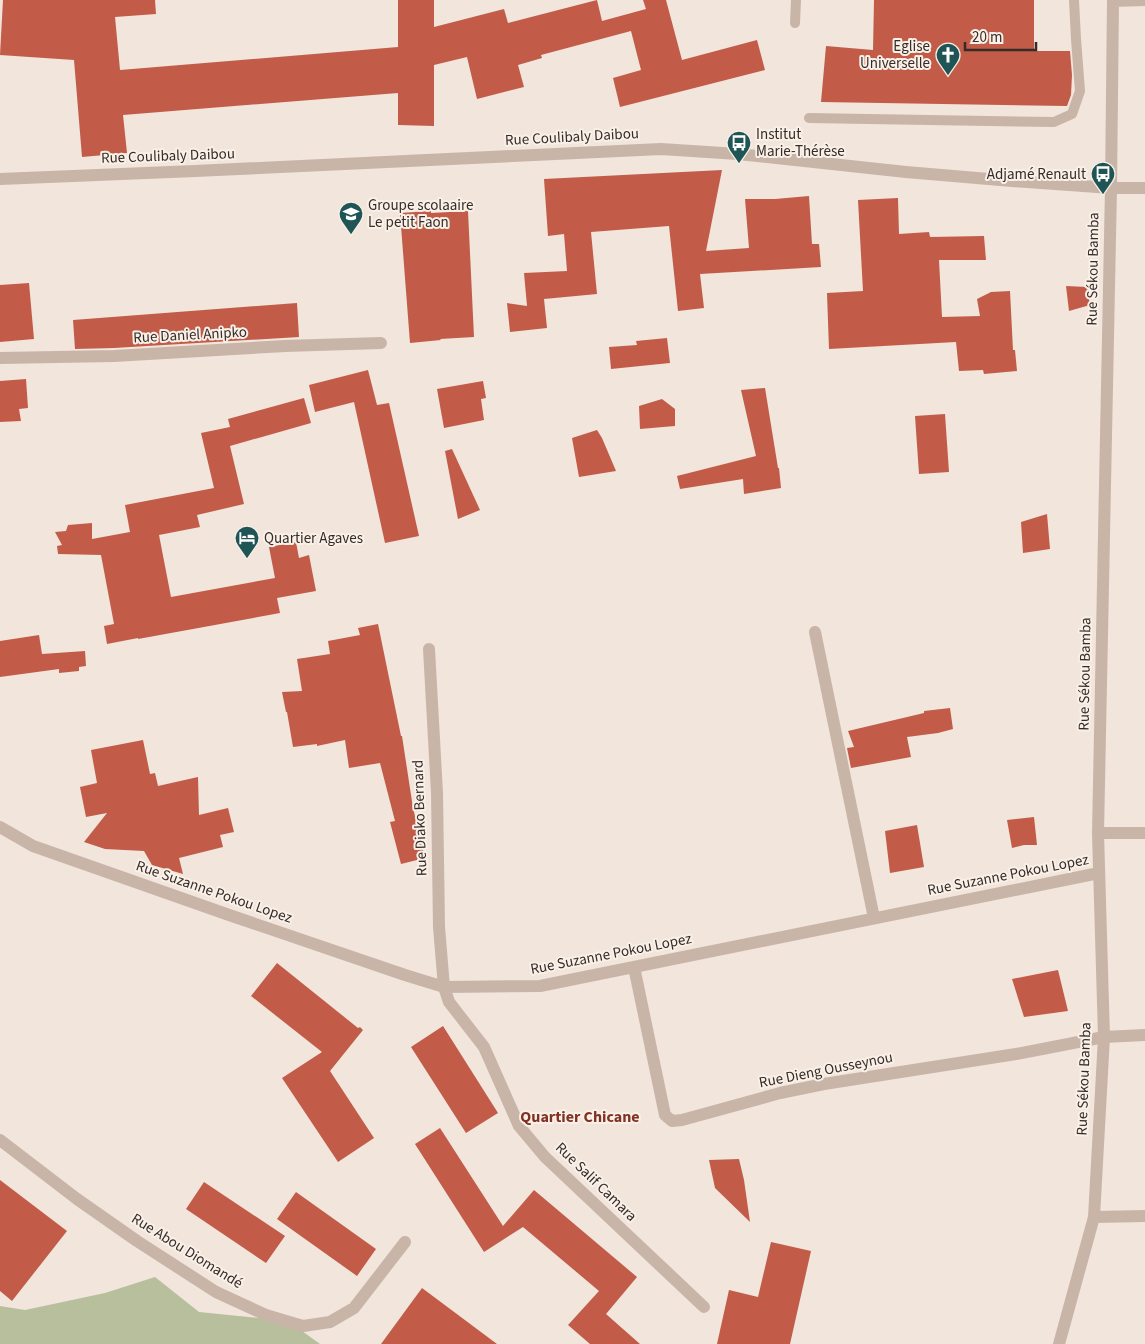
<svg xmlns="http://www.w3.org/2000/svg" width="1145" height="1344" viewBox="0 0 1145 1344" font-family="'Source Sans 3',sans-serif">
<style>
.green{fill:#b7bf9c}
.building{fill:#c25c49}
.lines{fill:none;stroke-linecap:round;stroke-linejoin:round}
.lane{stroke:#c9b4a8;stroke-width:10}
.street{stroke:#c9b4a8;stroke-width:12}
.labels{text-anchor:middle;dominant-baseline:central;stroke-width:4;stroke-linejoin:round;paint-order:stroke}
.poi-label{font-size:15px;fill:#362b28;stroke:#f9f0e8;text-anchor:start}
.street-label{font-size:15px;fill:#362b28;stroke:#f9f0e8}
.neighbourhood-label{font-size:16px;font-weight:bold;fill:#823224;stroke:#f9f0e8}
</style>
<rect width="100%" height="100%" fill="#f1e5dc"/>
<!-- green -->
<path class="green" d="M 155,1277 L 199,1312 L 288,1321 L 320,1344 L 0,1344 L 0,1306 L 25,1310 L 105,1293 Z"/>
<!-- building -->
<path class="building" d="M 3,0 L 155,0 L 156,14 L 115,17 L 120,70 L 398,47 L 398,0 L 434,0 L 434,27 L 504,9 L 508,23 L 597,0 L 602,21 L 646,9 L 643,0 L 666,0 L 682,60 L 757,40 L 765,70 L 620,107 L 613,78 L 641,70 L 631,31 L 541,55 L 542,58 L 518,65 L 524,87 L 477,99 L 467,57 L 434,65 L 434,126 L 398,125 L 398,93 L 123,115 L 127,153 L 82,157 L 74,60 L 0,55 Z
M 874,0 L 1034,0 L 1034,51 L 1070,51 L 1072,75 L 1071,95 L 1067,106 L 821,102 L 826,46 L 873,50 Z
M 722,170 L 706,251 L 749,248 L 745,199 L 775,199 L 809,196 L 812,244 L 819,244 L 821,267 L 700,274 L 704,308 L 678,311 L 669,226 L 591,232 L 597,294 L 544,299 L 547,328 L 510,332 L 507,303 L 527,306 L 524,273 L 567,271 L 564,234 L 548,236 L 544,179 Z
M 898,198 L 899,234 L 929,232 L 930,237 L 984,236 L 986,260 L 939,260 L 942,317 L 980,316 L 977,299 L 991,292 L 1010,291 L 1013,350 L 1015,350 L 1017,371 L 984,374 L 983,370 L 959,371 L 956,342 L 829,349 L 827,293 L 863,291 L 858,200 Z
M 431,211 L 431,213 L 468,211 L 474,337 L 440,339 L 441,340 L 410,343 L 400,213 Z
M 29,283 L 34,339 L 0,342 L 0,285 Z
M 1066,286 L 1087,287 L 1090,305 L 1069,311 Z
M 297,303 L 299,337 L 114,348 L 75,349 L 73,320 Z
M 667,338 L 670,363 L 611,369 L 609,347 L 637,345 L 636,341 Z
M 368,370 L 377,405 L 389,403 L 419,536 L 385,543 L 354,402 L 315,412 L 309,385 Z
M 26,379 L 28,408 L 19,409 L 21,421 L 0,422 L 0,381 Z
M 483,381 L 486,398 L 481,399 L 484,420 L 444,428 L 437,389 Z
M 765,388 L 778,468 L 779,468 L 781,488 L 744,494 L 743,479 L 680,489 L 677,476 L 756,456 L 741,390 Z
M 304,398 L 311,423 L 230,446 L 244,504 L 197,515 L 200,527 L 159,535 L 171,597 L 275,578 L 269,547 L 296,542 L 299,558 L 309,555 L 316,591 L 277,598 L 280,613 L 138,639 L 138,638 L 107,644 L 104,626 L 114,624 L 101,555 L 58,554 L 57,546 L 62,545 L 55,532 L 66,531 L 68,525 L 92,523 L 92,539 L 130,532 L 125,505 L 214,488 L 201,433 L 230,427 L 228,419 Z
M 662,399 L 675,409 L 675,426 L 640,429 L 639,406 Z
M 945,414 L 949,472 L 919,474 L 915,416 Z
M 597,430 L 602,438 L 616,471 L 579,477 L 572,438 Z
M 452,449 L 480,510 L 458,519 L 445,451 Z
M 1047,514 L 1050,549 L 1023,553 L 1021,522 Z
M 378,624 L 401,736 L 402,736 L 413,808 L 425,858 L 401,864 L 390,822 L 395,821 L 380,763 L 349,768 L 345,740 L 317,746 L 317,744 L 293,747 L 287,712 L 286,712 L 282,692 L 302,691 L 297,659 L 330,654 L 328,641 L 360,635 L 358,628 Z
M 39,635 L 42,654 L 85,651 L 86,666 L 79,667 L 79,671 L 59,673 L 59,669 L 0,677 L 0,641 Z
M 950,708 L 953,729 L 938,733 L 907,737 L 911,757 L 851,768 L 847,748 L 854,747 L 848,731 L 924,713 L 924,711 Z
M 143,740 L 150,774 L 155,773 L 158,786 L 198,777 L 199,815 L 228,808 L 234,832 L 220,835 L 223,847 L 179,858 L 183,874 L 152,865 L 144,851 L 105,849 L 84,842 L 107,813 L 86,817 L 80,787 L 97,783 L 91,750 Z
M 1034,817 L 1037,845 L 1024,845 L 1012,848 L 1007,820 Z
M 917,825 L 924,867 L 890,873 L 885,831 Z
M 277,963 L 358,1028 L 360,1027 L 363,1030 L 330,1071 L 374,1138 L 338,1162 L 282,1078 L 322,1052 L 251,996 Z
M 1058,970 L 1068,1011 L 1024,1017 L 1012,979 Z
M 443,1026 L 498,1113 L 466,1133 L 411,1047 Z
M 440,1128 L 503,1226 L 534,1190 L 637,1277 L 606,1314 L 640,1344 L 590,1344 L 568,1325 L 599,1291 L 523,1227 L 484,1252 L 415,1144 Z
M 739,1159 L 744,1180 L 750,1222 L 715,1188 L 709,1160 Z
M 0,1180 L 67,1231 L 12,1301 L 0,1291 Z
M 204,1182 L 285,1236 L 266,1263 L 186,1209 Z
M 296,1192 L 376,1249 L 357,1276 L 277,1219 Z
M 771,1242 L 811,1251 L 790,1344 L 717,1344 L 729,1290 L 758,1297 Z
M 422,1288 L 497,1344 L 381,1344 Z"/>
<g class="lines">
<!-- lane -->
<path class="lane" d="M 795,23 L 796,0
M 809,118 L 1054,122 L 1072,114 L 1080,91 L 1076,39 L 1074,0"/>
<!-- street -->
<path class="street" d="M 1113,1 L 1145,0
M 0,179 L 195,171 L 661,149 L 738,154 L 906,172 L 1012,181 L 1111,188 L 1145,188
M 0,358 L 114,356 L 285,346 L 381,343
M 815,632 L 874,918
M 429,649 L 437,793 L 439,927 L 444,987 L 449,1002 L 484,1047 L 519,1126 L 545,1157 L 704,1307
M 0,827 L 33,846 L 232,916 L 405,975 L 444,987 L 540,986 L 1099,873
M 1098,833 L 1145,833
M 634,967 L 665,1115 L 672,1121 L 682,1120 L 780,1093 L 824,1084 L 1016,1054 L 1104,1037 L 1145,1035
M 0,1140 L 77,1199 L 137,1241 L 216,1292 L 266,1315 L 303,1326 L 330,1322 L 354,1308 L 405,1242
M 1094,1217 L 1145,1216
M 1059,1344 L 1094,1217 L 1104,1037 L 1098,833 L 1111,188 L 1113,0"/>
</g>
<!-- icons -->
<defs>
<symbol id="church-pin" viewBox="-11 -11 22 30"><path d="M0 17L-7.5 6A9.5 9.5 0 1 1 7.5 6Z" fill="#1f5655" stroke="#f9f0e8"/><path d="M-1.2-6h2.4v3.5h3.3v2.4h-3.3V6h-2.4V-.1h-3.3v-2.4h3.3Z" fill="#fff"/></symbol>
<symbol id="bus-pin" viewBox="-11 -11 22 30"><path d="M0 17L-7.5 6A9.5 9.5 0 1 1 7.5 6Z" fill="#1f5655" stroke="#f9f0e8"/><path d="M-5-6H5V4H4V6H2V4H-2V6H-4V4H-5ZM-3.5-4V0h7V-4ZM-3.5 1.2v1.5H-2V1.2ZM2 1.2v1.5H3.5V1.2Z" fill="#fff"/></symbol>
<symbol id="school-pin" viewBox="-11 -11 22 30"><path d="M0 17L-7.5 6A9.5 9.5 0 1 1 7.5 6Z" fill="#1f5655" stroke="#f9f0e8"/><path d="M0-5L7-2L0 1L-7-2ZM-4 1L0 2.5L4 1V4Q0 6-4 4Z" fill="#fff"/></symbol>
<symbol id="hotel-pin" viewBox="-11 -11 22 30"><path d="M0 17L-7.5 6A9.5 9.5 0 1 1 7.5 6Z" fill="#1f5655" stroke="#f9f0e8"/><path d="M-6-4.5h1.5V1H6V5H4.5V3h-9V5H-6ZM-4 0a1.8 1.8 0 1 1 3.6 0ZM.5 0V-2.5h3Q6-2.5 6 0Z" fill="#fff"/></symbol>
</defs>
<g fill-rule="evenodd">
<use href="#church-pin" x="934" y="41" width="28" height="38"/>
<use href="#bus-pin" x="725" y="129" width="28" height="38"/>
<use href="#bus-pin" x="1089" y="160" width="28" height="38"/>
<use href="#school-pin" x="337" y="200" width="28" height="38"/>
<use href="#hotel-pin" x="233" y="524" width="28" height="38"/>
</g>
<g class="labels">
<!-- poi labels -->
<g class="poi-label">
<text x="930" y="46" text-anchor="end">Eglise<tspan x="930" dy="17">Universelle</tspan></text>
<text x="756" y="134">Institut<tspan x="756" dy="17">Marie-Thérèse</tspan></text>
<text x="1086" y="174" text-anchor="end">Adjamé Renault</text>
<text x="368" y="205">Groupe scolaaire<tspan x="368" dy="17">Le petit Faon</tspan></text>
<text x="264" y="538">Quartier Agaves</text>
</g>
<!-- street labels -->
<g class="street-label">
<text transform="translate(572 137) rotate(-3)">Rue Coulibaly Daibou</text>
<text transform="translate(168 156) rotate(-2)">Rue Coulibaly Daibou</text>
<text transform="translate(1093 269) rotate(-89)">Rue Sékou Bamba</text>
<text transform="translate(190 335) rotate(-3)">Rue Daniel Anipko</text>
<text transform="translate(1085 674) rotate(-89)">Rue Sékou Bamba</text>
<text transform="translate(420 818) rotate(-92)">Rue Diako Bernard</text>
<text transform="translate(1008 875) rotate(-11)">Rue Suzanne Pokou Lopez</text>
<text transform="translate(214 892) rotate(19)">Rue Suzanne Pokou Lopez</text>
<text transform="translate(611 954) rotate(-11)">Rue Suzanne Pokou Lopez</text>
<text transform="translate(826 1070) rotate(-11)">Rue Dieng Ousseynou</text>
<text transform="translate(1084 1079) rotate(-88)">Rue Sékou Bamba</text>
<text transform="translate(596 1182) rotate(44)">Rue Salif Camara</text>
<text transform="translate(187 1251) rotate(32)">Rue Abou Diomandé</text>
</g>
<!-- neighbourhood labels -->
<g class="neighbourhood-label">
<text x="580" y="1117">Quartier Chicane</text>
</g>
</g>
<!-- scale -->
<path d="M965 42v8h71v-8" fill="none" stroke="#362b28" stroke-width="2.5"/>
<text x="972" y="42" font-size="15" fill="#362b28" stroke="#f9f0e8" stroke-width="4" paint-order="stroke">20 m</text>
</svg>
